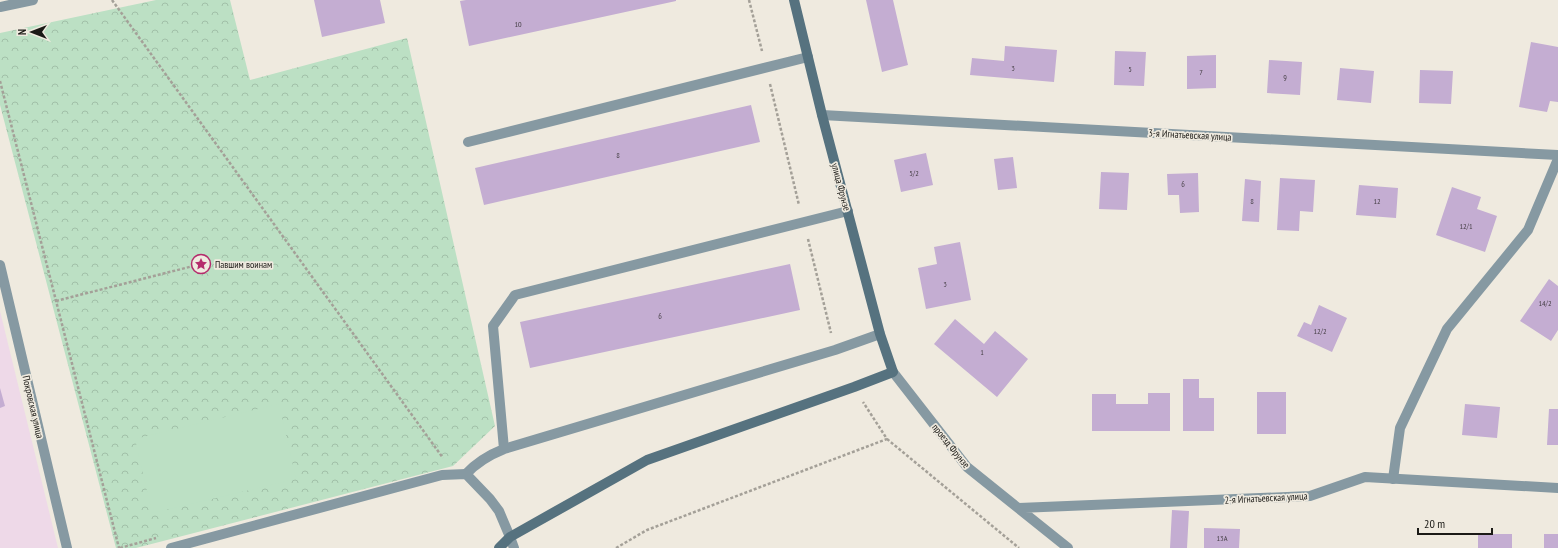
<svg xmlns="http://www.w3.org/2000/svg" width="1558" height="548" viewBox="0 0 1558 548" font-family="'PT Sans Narrow',sans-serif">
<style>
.commercial{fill:#eed9e8}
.forest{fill:url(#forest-crowns)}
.garden{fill:#bce0c4}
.building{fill:#c4add2}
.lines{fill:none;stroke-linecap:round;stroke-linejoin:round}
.path{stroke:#a4a098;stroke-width:2.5;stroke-dasharray:3 2;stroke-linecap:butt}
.lane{stroke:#8699a2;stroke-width:10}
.street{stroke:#8699a2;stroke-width:10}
.secondary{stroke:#56727f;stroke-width:10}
.labels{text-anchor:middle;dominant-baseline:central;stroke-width:3.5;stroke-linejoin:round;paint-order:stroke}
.number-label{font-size:8px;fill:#453f45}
.street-label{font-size:10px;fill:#1b1a16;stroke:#efeadf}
.poi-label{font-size:10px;fill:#1b1a16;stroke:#efeadf;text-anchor:start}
</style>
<defs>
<pattern id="forest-crowns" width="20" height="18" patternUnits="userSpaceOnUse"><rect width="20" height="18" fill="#bce0c4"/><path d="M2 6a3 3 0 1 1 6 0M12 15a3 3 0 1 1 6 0" fill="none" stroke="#a1c0a8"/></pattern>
</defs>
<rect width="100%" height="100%" fill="#efeadf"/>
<!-- commercial -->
<path class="commercial" d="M 0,311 L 58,548 L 0,548 Z"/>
<!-- forest -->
<path class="forest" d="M 156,0 L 230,0 L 250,80 L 407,38 L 495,426 L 453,466 L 136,548 L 116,548 L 0,105 L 0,33 Z"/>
<!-- garden -->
<path class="garden" d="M 279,404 L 296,479 L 152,513 L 135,439 Z"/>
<!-- building -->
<path class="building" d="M 314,0 L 380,0 L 385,23 L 322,37 Z
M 466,0 L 676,0 L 676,1 L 469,46 L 460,1 Z
M 866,0 L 893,0 L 908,65 L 882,72 Z
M 1531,42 L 1558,47 L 1558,102 L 1550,101 L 1547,112 L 1519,107 Z
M 1005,46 L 1057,50 L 1054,82 L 970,75 L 972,58 L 1004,61 Z
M 1115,51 L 1146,52 L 1144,86 L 1114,85 Z
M 1216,55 L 1216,88 L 1187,89 L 1187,56 Z
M 1269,60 L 1302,62 L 1300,95 L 1267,93 Z
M 1340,68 L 1374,71 L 1371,103 L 1337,100 Z
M 1420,70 L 1453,71 L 1451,104 L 1419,103 Z
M 751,105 L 760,142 L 484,205 L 475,168 Z
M 926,153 L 933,185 L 901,192 L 894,160 Z
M 1013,157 L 1017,188 L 998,190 L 994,159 Z
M 1101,172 L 1129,173 L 1127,210 L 1099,209 Z
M 1198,173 L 1199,212 L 1180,213 L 1179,195 L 1168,195 L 1167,174 Z
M 1280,178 L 1315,180 L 1313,212 L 1300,211 L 1299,231 L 1277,230 Z
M 1245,179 L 1261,181 L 1259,222 L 1242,221 Z
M 1359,185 L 1398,188 L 1396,218 L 1356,215 Z
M 1452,187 L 1481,197 L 1477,209 L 1497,216 L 1485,252 L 1436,235 Z
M 960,242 L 971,300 L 926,309 L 918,268 L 937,264 L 934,247 Z
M 790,264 L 800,310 L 530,368 L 520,322 Z
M 1549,279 L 1558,286 L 1558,330 L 1551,341 L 1520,321 Z
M 1319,305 L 1347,318 L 1332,352 L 1297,336 L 1304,322 L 1311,325 Z
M 955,319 L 984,344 L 995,331 L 1028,359 L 997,397 L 934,344 Z
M 1183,379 L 1199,379 L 1199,398 L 1214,398 L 1214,431 L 1183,431 Z
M 0,388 L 5,406 L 0,408 Z
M 1257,392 L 1286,392 L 1286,434 L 1257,434 Z
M 1148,393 L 1170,393 L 1170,431 L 1092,431 L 1092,394 L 1116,394 L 1116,404 L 1148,404 Z
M 1465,404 L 1500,407 L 1497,438 L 1462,435 Z
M 1549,409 L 1558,409 L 1558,445 L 1547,445 Z
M 1172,510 L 1189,511 L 1187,548 L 1170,548 Z
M 1204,528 L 1240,529 L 1239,548 L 1204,548 Z
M 1478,534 L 1512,534 L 1512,548 L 1478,548 Z
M 1544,534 L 1558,534 L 1558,548 L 1544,548 Z"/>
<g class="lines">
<!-- path -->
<path class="path" d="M 112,0 L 443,458
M 749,0 L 762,51
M 0,81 L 119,548
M 770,84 L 799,205
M 808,239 L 831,333
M 56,301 L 201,264
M 887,439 L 1019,548
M 120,548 L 156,538
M 616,548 L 647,530 L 887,439 L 863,402"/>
<!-- lane -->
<path class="lane" d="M 0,7 L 33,0
M 468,142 L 808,57
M 504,449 L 493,326 L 515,295 L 848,211
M 466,474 C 477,462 489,455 504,449 L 835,350 L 880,334
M 1393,479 L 1400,428 L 1447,329 L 1528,230 L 1558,159
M 510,537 L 514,548"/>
<!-- street -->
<path class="street" d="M 822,115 L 1558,155
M 0,265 L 67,548
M 893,372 L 967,467 L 1068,548
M 1019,508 L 1310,496 L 1365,477 L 1558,488
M 171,548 L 442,475 L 466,474 L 490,499 L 499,511 L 510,537"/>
<!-- secondary -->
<path class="secondary" d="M 499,548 L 510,537 L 647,460 L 854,387 L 893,372 L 880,334 L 822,115 L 794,0"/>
</g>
<!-- icons -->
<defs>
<symbol id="sight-ring" viewBox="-11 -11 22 22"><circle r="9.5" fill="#efeadf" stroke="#b52c6c" stroke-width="1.5"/><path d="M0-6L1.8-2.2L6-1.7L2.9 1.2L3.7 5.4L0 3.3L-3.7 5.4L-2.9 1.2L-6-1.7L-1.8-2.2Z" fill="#b52c6c"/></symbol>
</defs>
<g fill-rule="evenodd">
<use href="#sight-ring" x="190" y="253" width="22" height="22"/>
</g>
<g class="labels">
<!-- number labels -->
<g class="number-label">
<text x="518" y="24">10</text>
<text x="1013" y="68">3</text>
<text x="1130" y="69">5</text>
<text x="1201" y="72">7</text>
<text x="1285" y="77">9</text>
<text x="618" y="155">8</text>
<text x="914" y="173">5/2</text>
<text x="1183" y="184">6</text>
<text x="1252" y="201">8</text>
<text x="1377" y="201">12</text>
<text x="1466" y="226">12/1</text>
<text x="945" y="284">3</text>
<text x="1545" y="303">14/2</text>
<text x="660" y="316">6</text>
<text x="1320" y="331">12/2</text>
<text x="982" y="352">1</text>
<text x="1222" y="538">13А</text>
</g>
<!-- street labels -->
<g class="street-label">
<text transform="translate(1190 135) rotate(3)">3-я Игнатьевская улица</text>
<text transform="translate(841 187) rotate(75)">улица Фрунзе</text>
<text transform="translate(33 407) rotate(77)">Покровская улица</text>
<text transform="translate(951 446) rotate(51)">проезд Фрунзе</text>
<text transform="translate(1266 498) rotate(-3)">2-я Игнатьевская улица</text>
</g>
<!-- poi labels -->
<g class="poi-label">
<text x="215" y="264">Павшим воинам</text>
</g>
</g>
<!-- north arrow -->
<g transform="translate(32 32) rotate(270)" stroke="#efeadf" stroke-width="3" paint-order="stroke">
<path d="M0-3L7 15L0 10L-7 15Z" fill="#1b1a16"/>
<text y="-6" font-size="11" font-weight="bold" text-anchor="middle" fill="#1b1a16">N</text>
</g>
<!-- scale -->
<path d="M1418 528v6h74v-6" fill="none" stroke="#1b1a16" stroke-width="2"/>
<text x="1424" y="528" font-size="12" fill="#1b1a16" stroke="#efeadf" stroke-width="3" paint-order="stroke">20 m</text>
</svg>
